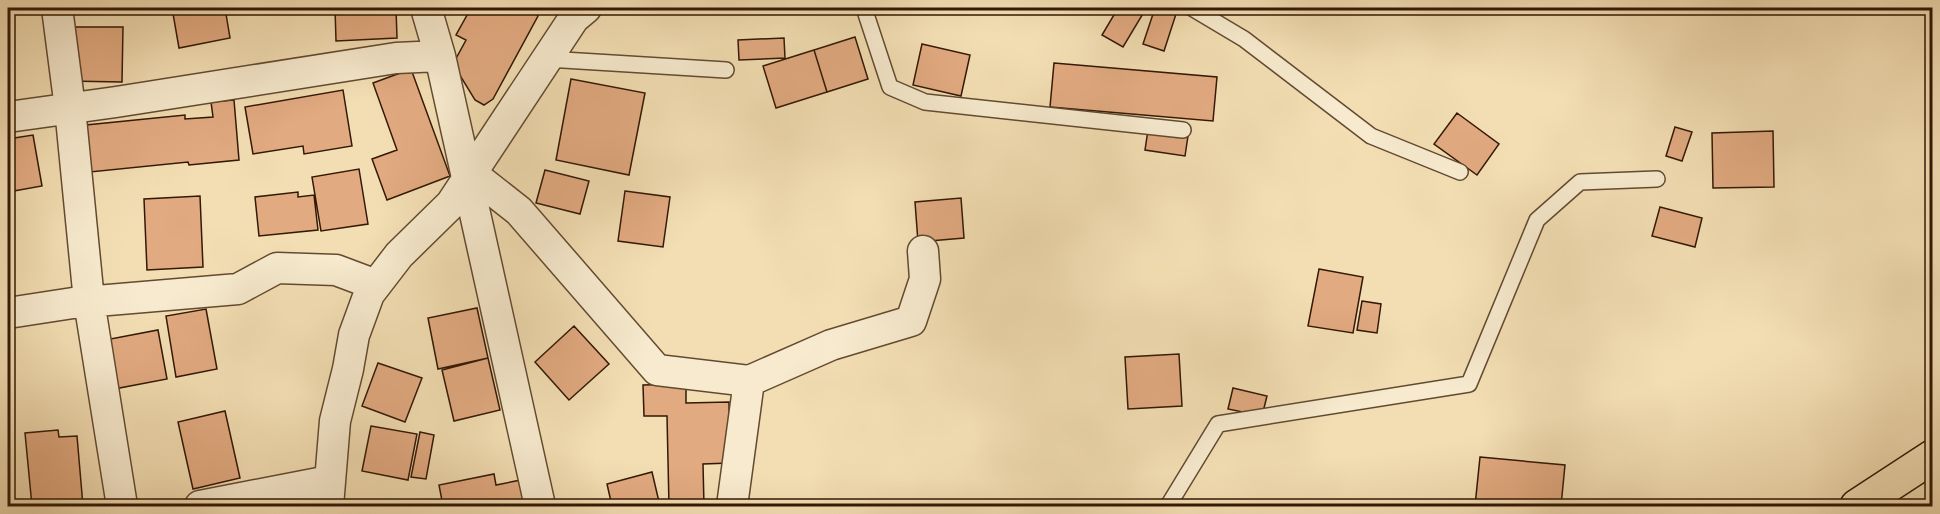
<svg xmlns="http://www.w3.org/2000/svg" width="1940" height="514" viewBox="0 0 1940 514" font-family="Vollkorn,serif">
<style>
.building{fill:#e2aa81;stroke:#321806;stroke-width:1.5}
.lines{fill:none;stroke-linecap:round;stroke-linejoin:round}
.service-casing{stroke:#624a31;stroke-width:18}
.minor-casing{stroke:#624a31;stroke-width:33}
.primary-casing{stroke:#321806;stroke-width:36}
.service{stroke:#f7eace;stroke-width:15}
.minor{stroke:#f7eace;stroke-width:30}
.primary{stroke:#f3deb3;stroke-width:33}
</style>
<rect width="100%" height="100%" fill="#f3deb3"/>
<filter id="stains"><feTurbulence type="fractalNoise" baseFrequency=".00333" numOctaves="4"/><feColorMatrix values="0 0 0 0 .2 0 0 0 0 .09 0 0 0 0 .02 0 0 0 .5 -.17"/></filter>
<radialGradient id="worn" r=".72"><stop offset=".6" stop-color="#630" stop-opacity="0"/><stop offset="1" stop-color="#630" stop-opacity=".3"/></radialGradient>
<!-- building -->
<path class="building" d="M 172,8 L 225,8 L 230,38 L 179,48 Z
M 335,8 L 396,8 L 397,38 L 336,41 Z
M 471,8 L 489,8 L 492,9 L 491,8 L 533,8 L 538,16 L 493,99 L 484,105 L 475,100 L 453,64 L 466,40 L 456,35 Z
M 1118,8 L 1137,8 L 1144,12 L 1123,47 L 1102,35 Z
M 1155,8 L 1176,14 L 1164,51 L 1143,44 Z
M 68,27 L 123,27 L 122,82 L 67,81 Z
M 855,37 L 868,79 L 827,92 L 814,50 Z
M 784,38 L 785,58 L 739,60 L 738,40 Z
M 922,44 L 970,55 L 961,96 L 913,85 Z
M 814,50 L 827,92 L 776,108 L 763,66 Z
M 1054,63 L 1217,77 L 1213,121 L 1050,107 Z
M 411,69 L 450,176 L 387,200 L 372,159 L 397,150 L 373,83 Z
M 571,79 L 645,93 L 629,175 L 556,160 Z
M 343,90 L 352,146 L 304,154 L 303,146 L 253,154 L 245,107 Z
M 234,100 L 239,160 L 189,165 L 188,162 L 80,173 L 76,126 L 185,115 L 185,119 L 213,117 L 211,102 Z
M 1457,113 L 1499,144 L 1477,175 L 1434,144 Z
M 1675,127 L 1692,132 L 1682,161 L 1666,156 Z
M 1148,130 L 1188,136 L 1185,156 L 1145,150 Z
M 1773,131 L 1774,187 L 1713,188 L 1712,133 Z
M 33,135 L 42,186 L 8,192 L 8,139 Z
M 359,169 L 368,224 L 321,231 L 312,177 Z
M 545,170 L 589,181 L 580,214 L 536,203 Z
M 625,191 L 670,197 L 663,247 L 618,241 Z
M 298,192 L 298,197 L 314,195 L 318,230 L 259,236 L 255,197 Z
M 200,196 L 203,267 L 147,270 L 144,199 Z
M 961,198 L 964,238 L 918,242 L 915,202 Z
M 1660,207 L 1702,218 L 1695,247 L 1652,236 Z
M 1319,269 L 1363,277 L 1353,333 L 1308,326 Z
M 1362,301 L 1381,304 L 1377,333 L 1357,330 Z
M 477,308 L 488,358 L 438,369 L 428,318 Z
M 206,309 L 217,369 L 176,377 L 166,316 Z
M 574,326 L 609,364 L 569,400 L 535,362 Z
M 158,330 L 167,379 L 114,389 L 105,340 Z
M 1179,354 L 1182,406 L 1128,409 L 1125,357 Z
M 488,358 L 500,410 L 454,421 L 442,370 Z
M 378,363 L 422,378 L 405,422 L 362,406 Z
M 686,384 L 686,403 L 729,402 L 730,463 L 703,464 L 704,506 L 669,506 L 667,416 L 644,416 L 643,385 Z
M 1233,388 L 1267,396 L 1262,416 L 1228,409 Z
M 225,411 L 240,478 L 193,489 L 178,422 Z
M 371,426 L 417,434 L 408,480 L 362,471 Z
M 58,430 L 59,437 L 77,436 L 83,506 L 32,506 L 25,433 Z
M 420,432 L 434,435 L 426,479 L 411,477 Z
M 1480,457 L 1565,465 L 1561,506 L 1475,506 Z
M 652,472 L 660,506 L 612,506 L 607,484 Z
M 494,474 L 496,485 L 521,480 L 526,506 L 443,506 L 439,485 Z"/>
<g class="lines">
<defs>
<path id="service" d="M 864,8 L 890,87 L 925,102 L 1183,130
M 1192,8 L 1244,39 L 1371,136 L 1460,172
M 547,59 L 726,70
M 1168,506 L 1218,424 L 1469,384 L 1537,220 L 1580,182 L 1657,179"/>
<path id="minor" d="M 57,8 L 70,108 L 89,301 L 122,506
M 426,8 L 440,56 L 540,506
M 8,117 L 116,102 L 396,58 L 440,56
M 472,174 L 519,211 L 657,370 L 749,381 L 732,506
M 8,313 L 73,303 L 238,289 L 277,268 L 336,270 L 376,285
M 749,381 L 831,345 L 911,321 L 925,279 L 923,251
M 200,506 L 329,481
M 328,506 L 335,421 L 348,369 L 354,335 L 369,294 L 399,255 L 451,204 L 574,18 L 586,8"/>
<path id="primary" d="M 1857,506 L 1932,457"/>
</defs>
<!-- service casing -->
<use href="#service" class="service-casing"/>
<!-- minor casing -->
<use href="#minor" class="minor-casing"/>
<!-- primary casing -->
<use href="#primary" class="primary-casing"/>
<!-- service -->
<use href="#service" class="service"/>
<!-- minor -->
<use href="#minor" class="minor"/>
<!-- primary -->
<use href="#primary" class="primary"/>
</g>
<!-- margin -->
<rect width="1940" height="514" fill="none" stroke="#f3deb3" stroke-width="30"/>
<rect x="9" y="9" width="1922" height="496" fill="none" stroke="#321806" stroke-width="3"/>
<rect x="15" y="15" width="1910" height="484" fill="none" stroke="#321806" stroke-width="1.5"/>
<rect width="100%" height="100%" filter="url(#stains)"/>
<rect width="100%" height="100%" fill="url(#worn)"/>
</svg>
